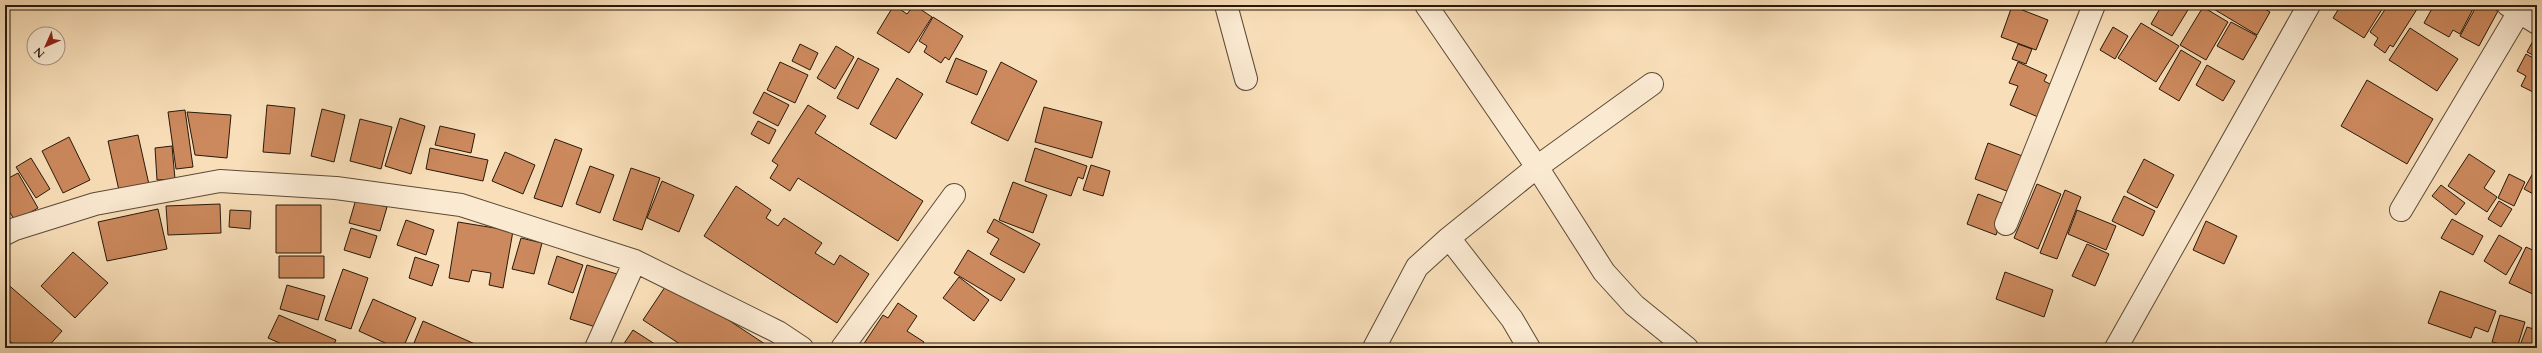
<svg xmlns="http://www.w3.org/2000/svg" width="2542" height="353" viewBox="0 0 2542 353" font-family="Cardo,serif">
<style>
.building{fill:#cc895d;stroke:#27190b}
.lines{fill:none;stroke-linecap:round;stroke-linejoin:round}
.minor-casing{stroke:#5c4a36;stroke-width:24}
.minor{stroke:#fbead2;stroke-width:22}
</style>
<rect width="100%" height="100%" fill="#f9dfb9"/>
<filter id="stains"><feTurbulence type="fractalNoise" baseFrequency=".005" numOctaves="4"/><feColorMatrix values="0 0 0 0 .2 0 0 0 0 .09 0 0 0 0 .02 0 0 0 .5 -.17"/></filter>
<radialGradient id="worn" r=".72"><stop offset=".6" stop-color="#630" stop-opacity="0"/><stop offset="1" stop-color="#630" stop-opacity=".3"/></radialGradient>
<!-- building -->
<path class="building" d="M 894,5 L 907,14 L 914,5 L 932,17 L 909,53 L 877,33 Z
M 2162,5 L 2191,5 L 2172,36 L 2151,24 Z
M 2207,5 L 2258,5 L 2270,12 L 2257,35 Z
M 2341,5 L 2382,5 L 2384,6 L 2364,38 L 2333,18 Z
M 2388,5 L 2419,6 L 2393,47 L 2390,45 L 2385,53 L 2374,45 L 2378,38 L 2370,32 Z
M 2434,5 L 2475,5 L 2460,34 L 2453,30 L 2449,37 L 2424,23 Z
M 2477,5 L 2487,5 L 2498,11 L 2479,46 L 2460,36 Z
M 2012,6 L 2048,20 L 2036,50 L 2001,37 Z
M 2203,7 L 2228,22 L 2206,60 L 2180,45 Z
M 933,17 L 963,36 L 949,60 L 945,57 L 941,63 L 924,52 L 927,46 L 919,41 Z
M 2231,22 L 2257,36 L 2243,60 L 2217,46 Z
M 2141,23 L 2179,46 L 2156,82 L 2118,58 Z
M 2113,27 L 2128,36 L 2115,59 L 2100,50 Z
M 2410,28 L 2458,59 L 2437,91 L 2389,60 Z
M 2536,35 L 2537,35 L 2537,57 L 2527,52 Z
M 800,44 L 818,53 L 810,70 L 792,61 Z
M 2018,44 L 2032,49 L 2026,64 L 2012,59 Z
M 836,46 L 854,57 L 835,89 L 817,78 Z
M 2181,50 L 2201,62 L 2179,101 L 2159,89 Z
M 2526,54 L 2537,60 L 2537,94 L 2521,86 L 2526,76 L 2517,71 Z
M 858,58 L 879,69 L 858,109 L 837,98 Z
M 956,58 L 987,71 L 977,95 L 946,82 Z
M 780,62 L 808,75 L 795,103 L 767,90 Z
M 1001,62 L 1037,81 L 1008,141 L 971,123 Z
M 2018,62 L 2047,75 L 2044,81 L 2052,85 L 2038,117 L 2010,105 L 2018,86 L 2009,83 Z
M 2207,65 L 2235,81 L 2223,101 L 2196,85 Z
M 897,78 L 923,94 L 896,139 L 870,124 Z
M 2367,80 L 2433,119 L 2407,164 L 2341,126 Z
M 764,92 L 789,105 L 778,126 L 753,113 Z
M 267,105 L 295,108 L 290,154 L 263,152 Z
M 808,105 L 826,116 L 815,133 L 923,201 L 898,241 L 798,178 L 790,191 L 770,178 L 778,165 L 772,161 Z
M 1044,107 L 1102,122 L 1092,158 L 1035,142 Z
M 322,109 L 345,115 L 334,162 L 311,156 Z
M 185,110 L 193,167 L 176,169 L 168,112 Z
M 187,112 L 231,115 L 227,158 L 195,155 Z
M 400,118 L 425,126 L 411,174 L 385,166 Z
M 360,119 L 392,127 L 381,169 L 350,161 Z
M 758,121 L 776,130 L 769,144 L 751,134 Z
M 440,126 L 475,134 L 471,153 L 435,145 Z
M 138,135 L 150,189 L 120,195 L 108,141 Z
M 69,137 L 90,180 L 63,193 L 42,151 Z
M 555,139 L 582,149 L 562,207 L 534,198 Z
M 1988,143 L 2025,157 L 2012,193 L 1975,179 Z
M 172,146 L 175,179 L 157,180 L 155,148 Z
M 430,148 L 488,160 L 483,181 L 426,169 Z
M 1035,148 L 1087,166 L 1083,179 L 1078,177 L 1071,196 L 1025,181 Z
M 505,152 L 535,165 L 523,194 L 492,181 Z
M 2469,154 L 2495,171 L 2484,188 L 2497,197 L 2487,212 L 2448,186 Z
M 31,158 L 50,189 L 36,198 L 16,167 Z
M 2144,159 L 2174,175 L 2157,208 L 2127,192 Z
M 1091,165 L 1110,171 L 1103,196 L 1083,190 Z
M 590,166 L 614,175 L 600,213 L 576,204 Z
M 2537,166 L 2537,196 L 2524,189 Z
M 631,168 L 660,178 L 642,230 L 613,220 Z
M 18,173 L 38,208 L 15,221 L 5,204 L 5,180 Z
M 2509,174 L 2525,182 L 2514,206 L 2498,198 Z
M 662,181 L 694,195 L 679,232 L 647,218 Z
M 1013,182 L 1047,195 L 1033,233 L 999,220 Z
M 2037,184 L 2061,194 L 2038,249 L 2014,238 Z
M 2441,185 L 2465,203 L 2456,215 L 2432,196 Z
M 736,186 L 771,210 L 766,218 L 778,226 L 784,218 L 822,243 L 815,253 L 834,265 L 840,255 L 869,274 L 837,323 L 704,236 Z
M 2065,190 L 2081,197 L 2057,259 L 2040,253 Z
M 1978,194 L 2007,205 L 1996,235 L 1967,224 Z
M 2124,196 L 2155,211 L 2143,236 L 2112,221 Z
M 356,199 L 387,207 L 380,231 L 349,223 Z
M 2499,201 L 2512,209 L 2501,227 L 2488,219 Z
M 220,204 L 221,233 L 168,235 L 166,206 Z
M 276,205 L 321,205 L 321,253 L 276,253 Z
M 158,209 L 167,249 L 107,261 L 98,222 Z
M 230,210 L 251,211 L 250,229 L 229,227 Z
M 2077,210 L 2116,226 L 2106,250 L 2068,234 Z
M 994,219 L 1040,244 L 1024,273 L 990,254 L 999,239 L 987,232 Z
M 2452,219 L 2483,236 L 2473,255 L 2441,238 Z
M 406,220 L 434,230 L 426,255 L 397,245 Z
M 2206,221 L 2237,236 L 2224,264 L 2193,250 Z
M 458,222 L 513,231 L 503,288 L 489,285 L 491,273 L 472,270 L 469,282 L 449,278 Z
M 351,228 L 377,236 L 370,258 L 344,250 Z
M 2499,235 L 2522,248 L 2506,275 L 2484,261 Z
M 521,238 L 542,243 L 534,274 L 512,269 Z
M 2087,244 L 2109,254 L 2095,286 L 2072,276 Z
M 2526,247 L 2537,252 L 2537,296 L 2509,283 Z
M 968,250 L 1015,279 L 1001,301 L 954,273 Z
M 73,252 L 108,283 L 75,318 L 41,286 Z
M 279,256 L 324,256 L 324,278 L 279,278 Z
M 557,256 L 583,265 L 573,293 L 548,284 Z
M 415,257 L 439,265 L 432,286 L 409,278 Z
M 587,265 L 617,274 L 599,328 L 570,319 Z
M 343,269 L 368,278 L 351,329 L 325,320 Z
M 2005,272 L 2053,290 L 2044,317 L 1996,299 Z
M 959,277 L 989,300 L 974,321 L 943,298 Z
M 669,281 L 771,348 L 686,348 L 643,320 Z
M 5,282 L 62,331 L 47,348 L 18,348 L 5,337 Z
M 287,285 L 325,296 L 318,320 L 280,309 Z
M 2440,291 L 2496,311 L 2488,332 L 2475,327 L 2471,338 L 2428,323 Z
M 373,299 L 416,318 L 403,348 L 396,348 L 359,331 Z
M 898,303 L 917,316 L 907,331 L 924,342 L 921,348 L 861,348 L 883,315 L 888,318 Z
M 279,315 L 336,340 L 332,348 L 291,348 L 268,338 Z
M 2500,315 L 2525,322 L 2517,348 L 2492,342 Z
M 423,321 L 484,348 L 412,348 Z
M 2527,327 L 2537,330 L 2537,348 L 2519,348 Z
M 633,330 L 661,348 L 621,348 Z"/>
<g class="lines">
<defs>
<path id="minor" d="M 1226,5 L 1246,79
M 1426,5 L 1537,167 L 1604,272 L 1634,305 L 1687,348
M 2508,5 L 2537,23
M 2401,210 L 2519,12
M 2006,224 L 2094,5
M 5,234 L 15,229 L 95,204 L 220,181 L 336,188 L 461,205 L 635,261 L 778,332 L 802,348
M 1449,238 L 1512,319 L 1529,348
M 596,348 L 635,261
M 842,348 L 954,195
M 1374,348 L 1417,267 L 1449,238 L 1537,167 L 1652,84
M 2116,348 L 2309,5"/>
</defs>
<!-- minor casing -->
<use href="#minor" class="minor-casing"/>
<!-- minor -->
<use href="#minor" class="minor"/>
</g>
<!-- margin -->
<rect width="2542" height="353" fill="none" stroke="#f9dfb9" stroke-width="20"/>
<rect x="6" y="6" width="2530" height="341" fill="none" stroke="#27190b" stroke-width="2"/>
<rect x="10" y="10" width="2522" height="333" fill="none" stroke="#27190b"/>
<!-- north arrow -->
<g transform="translate(46 46) rotate(225)"><circle r="19" fill="#fbead2" stroke="#a69682"/>
<path d="M0-3L7 15L0 10L-7 15Z" fill="#8f2418"/>
<text y="-6" font-size="11" font-weight="bold" text-anchor="middle" fill="#27190b">N</text>
</g>
<rect width="100%" height="100%" filter="url(#stains)"/>
<rect width="100%" height="100%" fill="url(#worn)"/>
</svg>
